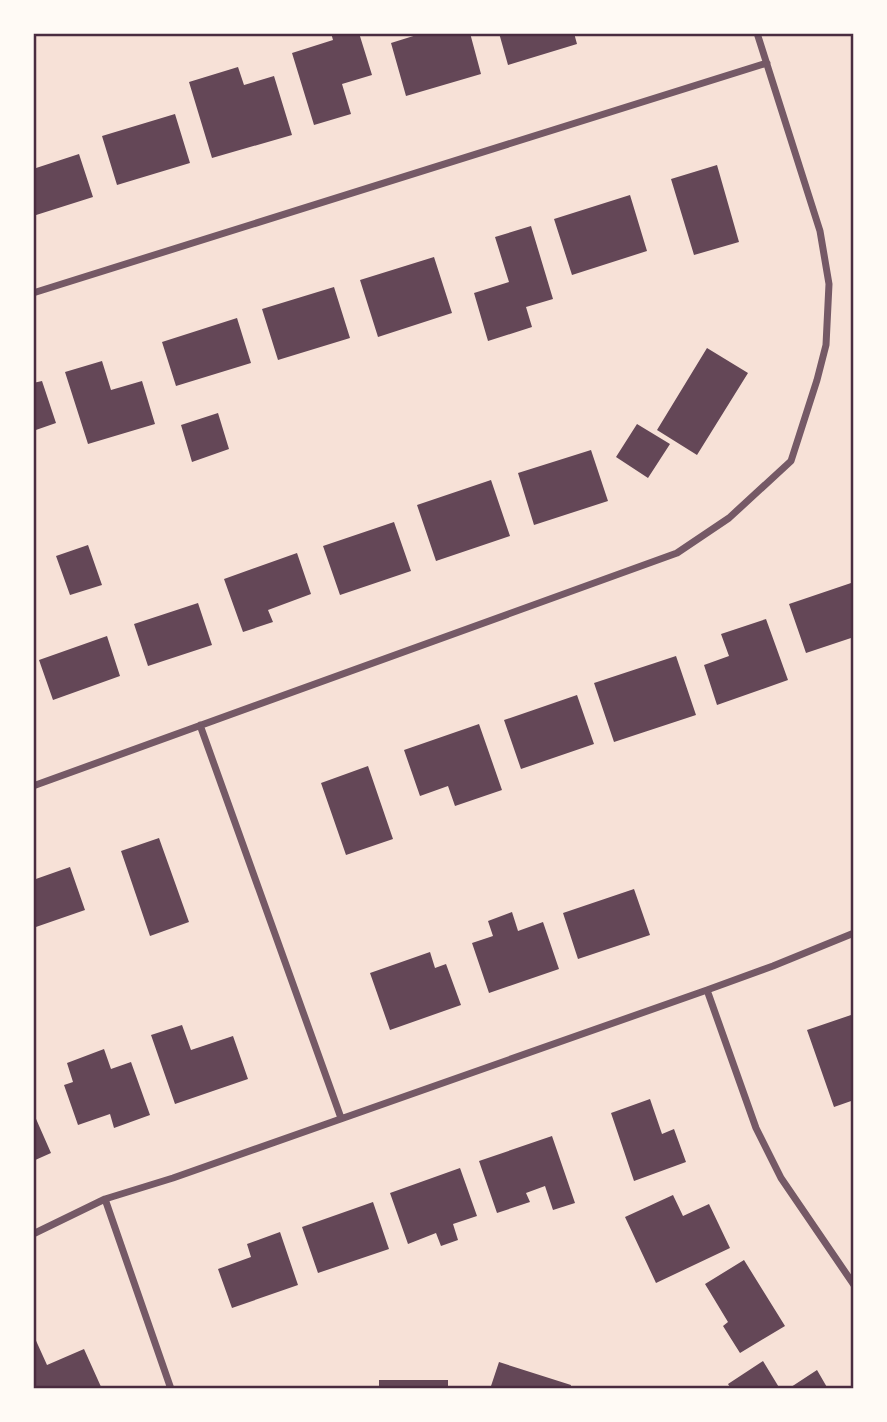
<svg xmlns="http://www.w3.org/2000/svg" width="887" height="1422" viewBox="0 0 887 1422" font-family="Manrope,sans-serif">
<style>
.building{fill:#644757}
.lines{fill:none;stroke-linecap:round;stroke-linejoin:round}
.minor{stroke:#755966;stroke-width:7}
.neatline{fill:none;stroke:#4a2c40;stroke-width:2.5}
</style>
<rect width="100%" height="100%" fill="#f7e1d7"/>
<!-- building -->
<path class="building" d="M 331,33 L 359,33 L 372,75 L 342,84 L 351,114 L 314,125 L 292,53 L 333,40 Z
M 423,33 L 470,33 L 481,74 L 406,96 L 391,43 Z
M 499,33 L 574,33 L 577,44 L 508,65 Z
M 238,67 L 244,85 L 274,76 L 292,135 L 212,158 L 189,82 Z
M 175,114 L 190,163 L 117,185 L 102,136 Z
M 79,154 L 93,197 L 33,216 L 33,169 Z
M 717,165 L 739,242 L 694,255 L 671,179 Z
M 630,195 L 647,251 L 572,275 L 554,219 Z
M 531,226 L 553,299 L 526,307 L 532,327 L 488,341 L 474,293 L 509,282 L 495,237 Z
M 434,257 L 452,313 L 378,337 L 360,280 Z
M 334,287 L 350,338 L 278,360 L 262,309 Z
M 237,318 L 251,363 L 176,386 L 162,342 Z
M 707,348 L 748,373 L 697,455 L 657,430 Z
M 102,361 L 111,390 L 142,381 L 155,424 L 88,444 L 65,372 Z
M 42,381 L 56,423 L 33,431 L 33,383 Z
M 218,413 L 229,449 L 192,462 L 181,425 Z
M 637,424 L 670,444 L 648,478 L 616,457 Z
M 591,450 L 608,501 L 534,525 L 518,473 Z
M 491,480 L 510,536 L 436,561 L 417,505 Z
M 394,522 L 411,571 L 340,595 L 323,546 Z
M 88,545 L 102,585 L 70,595 L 56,556 Z
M 297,553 L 311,594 L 268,610 L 273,622 L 243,632 L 224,579 Z
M 854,582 L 854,637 L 806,653 L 789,604 Z
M 198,603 L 212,645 L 148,666 L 134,624 Z
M 766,619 L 788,680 L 717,705 L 704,665 L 729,656 L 721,634 Z
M 107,636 L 120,676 L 53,700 L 39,660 Z
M 676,656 L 696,715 L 614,742 L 594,683 Z
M 577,695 L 594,744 L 521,769 L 504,720 Z
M 479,724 L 502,790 L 455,806 L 448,786 L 420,796 L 404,750 Z
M 368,766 L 393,839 L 346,855 L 321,783 Z
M 159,838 L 189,922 L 150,936 L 121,851 Z
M 70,867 L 85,910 L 33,928 L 33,880 Z
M 634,889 L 650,935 L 578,959 L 563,913 Z
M 512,912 L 518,931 L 543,922 L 559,969 L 489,993 L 472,943 L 493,936 L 488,921 Z
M 430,952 L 435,968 L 446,964 L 461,1005 L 390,1030 L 370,973 Z
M 851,1015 L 854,1022 L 854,1100 L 834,1107 L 807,1030 Z
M 182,1025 L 191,1050 L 233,1036 L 248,1079 L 175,1104 L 151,1035 Z
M 104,1049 L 111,1069 L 131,1062 L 150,1115 L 114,1128 L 110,1114 L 78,1125 L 64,1085 L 73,1082 L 67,1063 Z
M 650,1099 L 662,1134 L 674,1129 L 686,1162 L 634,1181 L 611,1113 Z
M 33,1112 L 51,1153 L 33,1161 Z
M 552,1136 L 575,1203 L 553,1210 L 545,1186 L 526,1193 L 530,1202 L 497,1213 L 479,1161 Z
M 460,1168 L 477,1216 L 453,1224 L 458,1240 L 441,1246 L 436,1233 L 408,1244 L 390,1193 Z
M 673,1195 L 683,1216 L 709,1204 L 730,1248 L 656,1283 L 625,1217 Z
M 373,1202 L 389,1249 L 318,1273 L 302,1227 Z
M 280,1232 L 298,1285 L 232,1308 L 218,1269 L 251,1257 L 247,1244 Z
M 744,1260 L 785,1326 L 740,1353 L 723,1326 L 728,1322 L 705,1284 Z
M 33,1334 L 47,1365 L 84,1349 L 102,1389 L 33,1389 Z
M 763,1361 L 780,1389 L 731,1389 L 728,1384 Z
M 499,1362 L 571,1385 L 570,1389 L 490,1389 Z
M 817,1370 L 828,1389 L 788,1389 Z
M 379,1380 L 448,1380 L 448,1389 L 379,1389 Z"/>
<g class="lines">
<!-- minor -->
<path class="minor" d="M 33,293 L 767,63
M 200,725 L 341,1118
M 33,786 L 677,553 L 729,518 L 791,461 L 817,380 L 826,345 L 829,284 L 820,231 L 757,33
M 707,990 L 756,1128 L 781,1178 L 854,1285
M 105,1199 L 171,1389
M 33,1234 L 105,1199 L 173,1178 L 707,990 L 773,966 L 854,933"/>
</g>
<!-- border -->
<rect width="887" height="1422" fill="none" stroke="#fffaf5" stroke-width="70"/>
<rect x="35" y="35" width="817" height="1352" class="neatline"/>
</svg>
